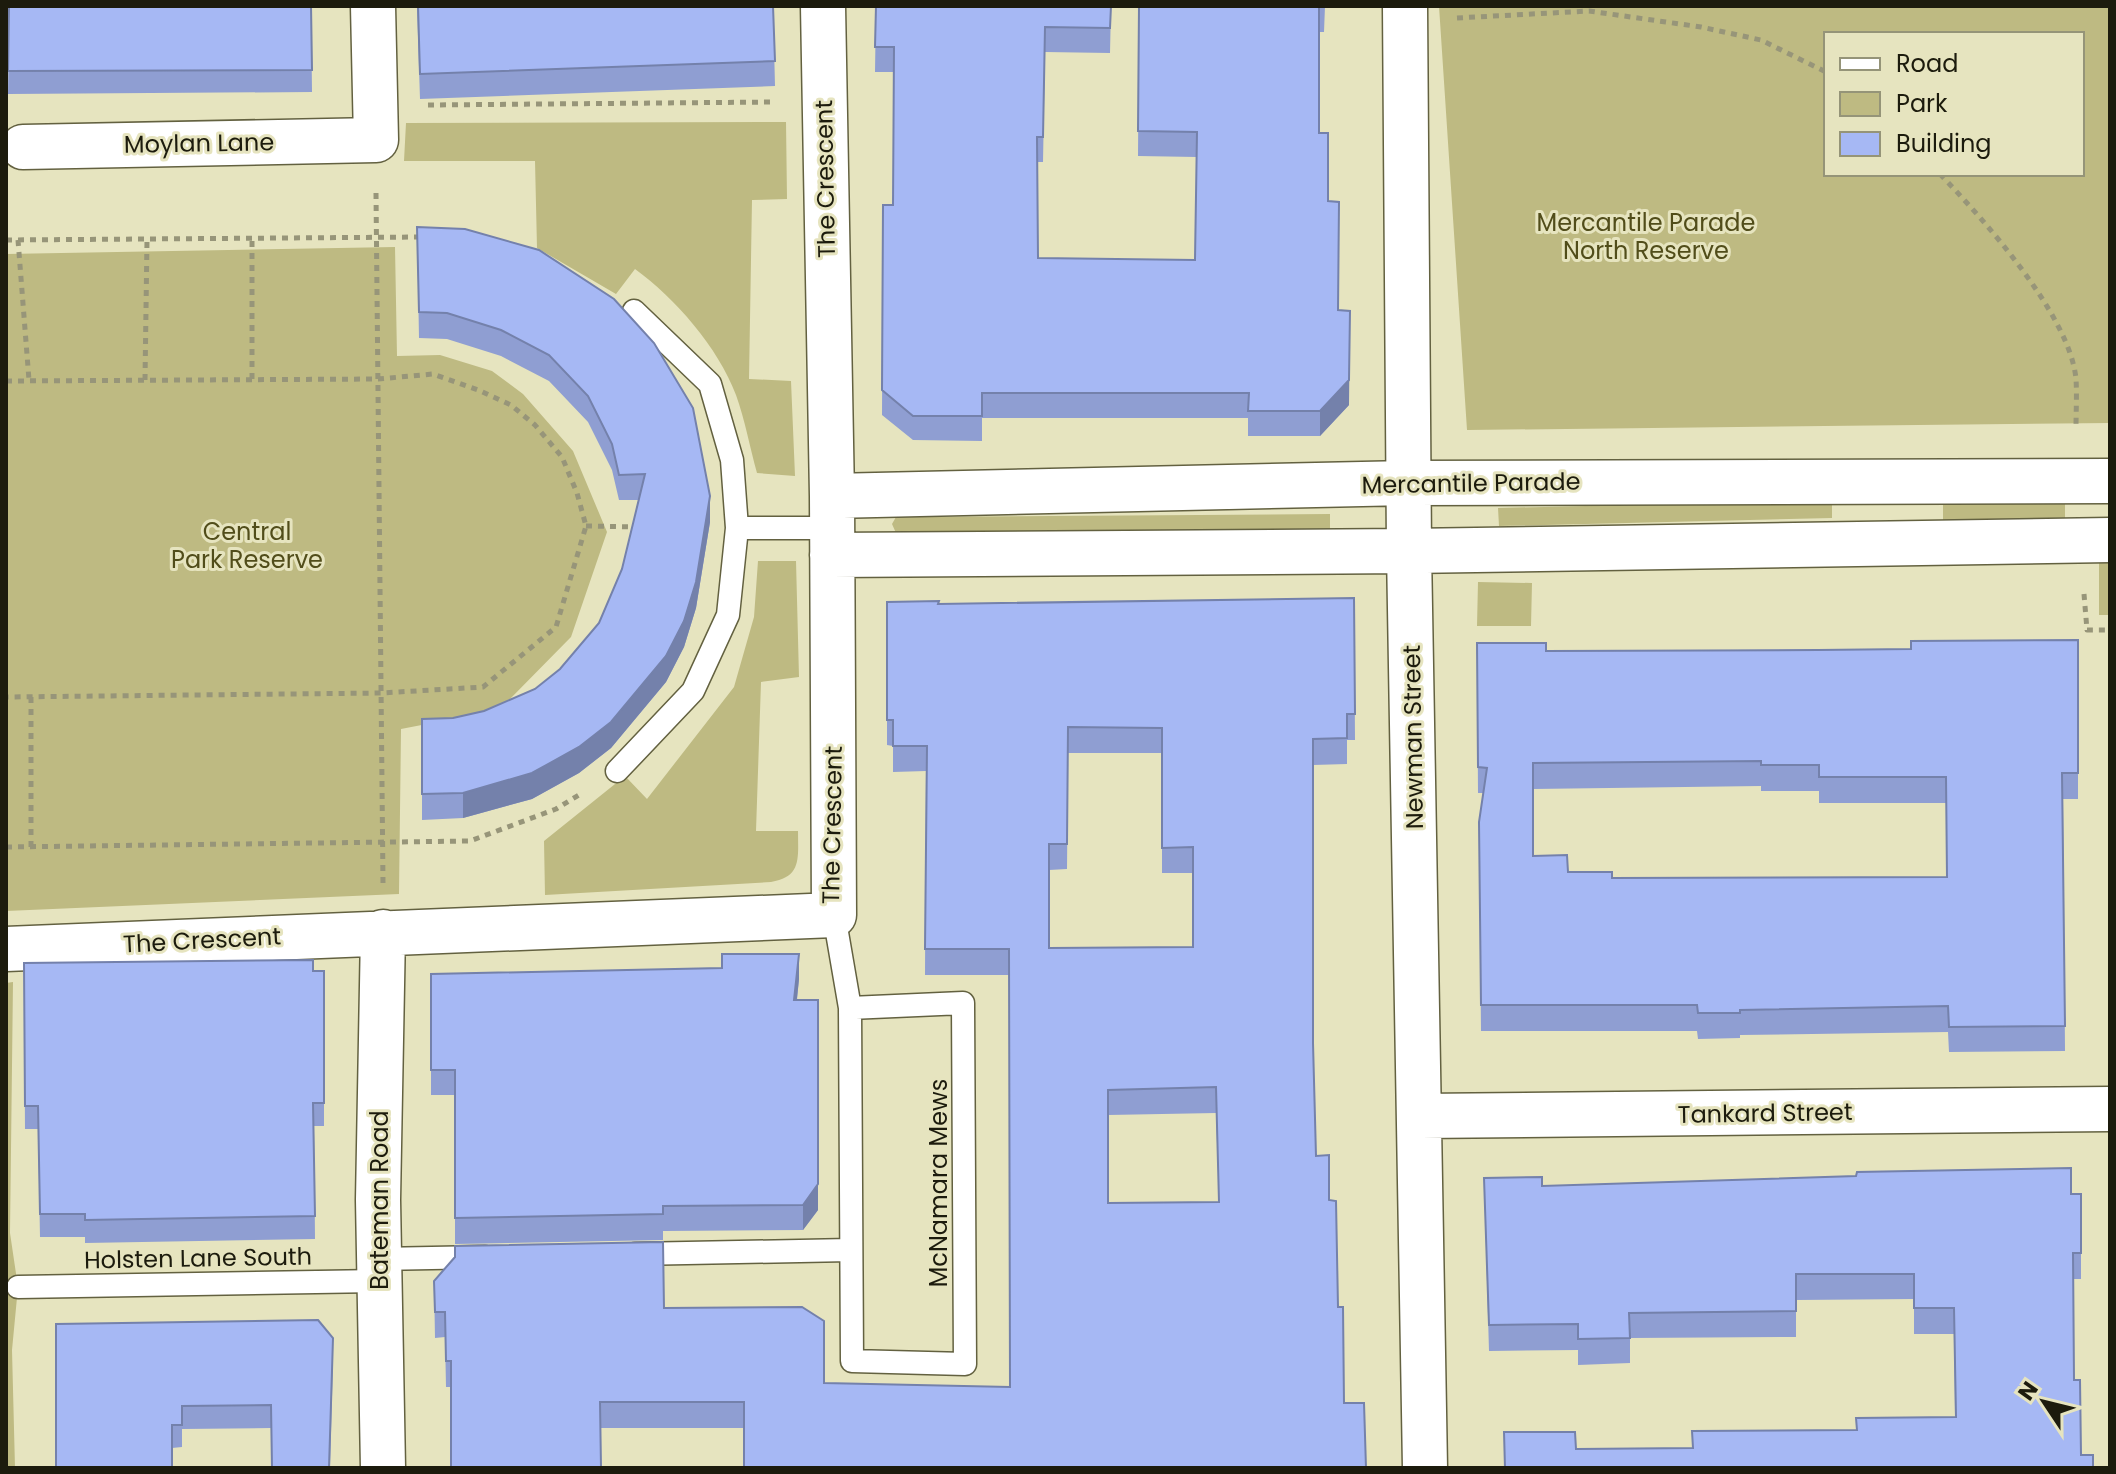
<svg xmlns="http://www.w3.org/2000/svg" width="2116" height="1474" viewBox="0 0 2116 1474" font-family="Poppins,sans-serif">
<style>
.green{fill:#beba82;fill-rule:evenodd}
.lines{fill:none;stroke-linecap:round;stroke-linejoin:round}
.lane-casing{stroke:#636140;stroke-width:25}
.street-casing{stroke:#636140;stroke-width:47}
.path{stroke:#979579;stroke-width:5;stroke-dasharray:6 6;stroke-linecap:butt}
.lane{stroke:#fff;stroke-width:22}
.street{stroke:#fff;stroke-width:44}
.wall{fill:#8f9ed2;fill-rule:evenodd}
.shaded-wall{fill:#7481ab}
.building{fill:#a6b8f4;stroke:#7481ab;stroke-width:2;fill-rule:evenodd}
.labels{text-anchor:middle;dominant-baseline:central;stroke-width:6;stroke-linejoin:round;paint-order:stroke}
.street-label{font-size:24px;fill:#1c1b0d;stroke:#e6e4bf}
.park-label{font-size:24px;fill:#514d1a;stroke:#e6e4bf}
</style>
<rect width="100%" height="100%" fill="#e6e4bf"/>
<!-- green -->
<path class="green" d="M 1439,6 L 2110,6 L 2110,423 L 1467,430 ZM 2082,34 L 2082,174 L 1826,174 L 1826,34 Z
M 786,122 L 787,199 L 752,200 L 749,379 L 791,381 L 795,476 L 757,473 C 750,448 745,420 736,395 C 718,347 675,298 635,269 L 616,294 L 537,248 L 535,161 L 404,161 L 406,123 Z
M 395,247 L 397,356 L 440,355 L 492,371 L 523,394 L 573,451 L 607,532 L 571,637 L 499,710 L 401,729 L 399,894 L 6,911 L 6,254 Z
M 1832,500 L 1832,518 L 1499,526 L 1498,508 Z
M 2065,501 L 2065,518 L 1943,521 L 1943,503 Z
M 1330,514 L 1330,529 L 896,533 L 892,524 L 896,517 Z
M 2099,553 L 2110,553 L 2110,615 L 2099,615 Z
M 758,561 L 796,561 L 799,677 L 761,682 L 756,831 L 798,831 C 798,858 802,877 771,882 L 545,895 L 544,841 L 625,776 L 647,799 L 734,687 L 754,617 Z
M 1478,582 L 1532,583 L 1531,626 L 1477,626 Z
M 13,982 L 10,1233 L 18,1287 L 12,1350 L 15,1468 L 6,1468 L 6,983 Z"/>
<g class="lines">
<defs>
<path id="lane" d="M 737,528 L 832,528
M 617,771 L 693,691 L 728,615 L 737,528 L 732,460 L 710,384 L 634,311
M 834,915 L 850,1008 L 852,1361 L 965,1364 L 963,1003 L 850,1008
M 635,1254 L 850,1250
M 378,1259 L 485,1257
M 18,1287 L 378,1281"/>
<path id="street" d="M 1405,6 L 1409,551 L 1425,1468
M 23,147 L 376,140 L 373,6
M 832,496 L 1408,483 L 2110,481
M 832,555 L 1409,551 L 2110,540
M 383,932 L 378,1200 L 383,1468
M 6,949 L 834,915 L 832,496 L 823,6
M 1421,1116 L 2110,1109"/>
</defs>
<!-- lane casing -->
<use href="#lane" class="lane-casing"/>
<!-- street casing -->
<use href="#street" class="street-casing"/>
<!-- path -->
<path class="path" d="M 1457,18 L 1589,11 L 1701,27 L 1761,40 L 1826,72
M 428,105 L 774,102
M 1940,174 C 1983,219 2070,315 2076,379 C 2077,395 2076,412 2076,428
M 376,193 L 383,883
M 6,240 L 421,237
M 18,240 L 29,380
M 252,379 L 252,241
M 145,380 L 147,240
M 6,381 L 378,379 L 433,374 L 478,390 L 511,405 L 535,425 L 562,457 L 577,493 L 586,526 L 556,627 L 483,687 L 381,693 L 6,697
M 586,526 L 637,527
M 2084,594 L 2087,630 L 2110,630
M 31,697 L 31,847
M 6,847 L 470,841 L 556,809 L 582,793"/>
<!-- lane -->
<use href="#lane" class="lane"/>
<!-- street -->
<use href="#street" class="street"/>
</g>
<!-- wall -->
<path class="wall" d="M 9,6 L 311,6 L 312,92 L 8,94 Z
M 417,6 L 773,6 L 775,86 L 420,99 Z
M 876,6 L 1111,6 L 1110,53 L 1045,52 L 1043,162 L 1038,162 L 1038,258 L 1195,260 L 1197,157 L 1138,156 L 1139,6 L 1325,6 L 1324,32 L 1319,32 L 1319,133 L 1328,201 L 1338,310 L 1349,405 L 1320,436 L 1248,436 L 1248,418 L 982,418 L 982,441 L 913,440 L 882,415 L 883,205 L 893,205 L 894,72 L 875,72 Z
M 417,227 L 465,229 L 710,522 L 696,608 L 684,647 L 666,682 L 611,748 L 579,773 L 532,799 L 463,818 L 422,820 L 422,719 L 453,718 L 484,711 L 535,689 L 560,669 L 599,623 L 622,569 L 639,500 L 619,500 L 612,470 L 588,422 L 549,381 L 501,356 L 447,339 L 419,338 Z
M 1354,598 L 1355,740 L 1347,740 L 1347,764 L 1313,765 L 1313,1043 L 1316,1156 L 1329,1200 L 1344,1403 L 744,1428 L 601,1428 L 451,1387 L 446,1387 L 445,1337 L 435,1338 L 434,1281 L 664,1308 L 824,1383 L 1010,1387 L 1009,975 L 925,975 L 926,771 L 893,772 L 893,746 L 887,745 L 887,602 L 938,604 ZM 1068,753 L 1162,753 L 1162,873 L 1193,873 L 1193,947 L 1049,948 L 1049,870 L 1067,869 ZM 1216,1113 L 1219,1202 L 1108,1203 L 1108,1115 Z
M 2078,640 L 2078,799 L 2063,799 L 2065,1051 L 1949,1052 L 1948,1032 L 1740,1035 L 1740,1038 L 1698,1039 L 1697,1031 L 1481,1031 L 1479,822 L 1483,793 L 1478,793 L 1477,643 L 1546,651 L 1911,649 ZM 1761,786 L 1761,791 L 1819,791 L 1819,803 L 1946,803 L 1947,877 L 1612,878 L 1568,872 L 1533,856 L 1533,789 Z
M 24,963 L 324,971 L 324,1126 L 314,1126 L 315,1239 L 85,1243 L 85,1237 L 40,1237 L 38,1129 L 25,1129 Z
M 431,974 L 799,979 L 797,1000 L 818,1210 L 803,1230 L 663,1231 L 663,1240 L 455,1244 L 455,1095 L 431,1095 Z
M 1484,1178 L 1542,1186 L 2071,1194 L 2081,1253 L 2081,1279 L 2073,1279 L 2074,1380 L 2081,1455 L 1576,1449 L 1693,1448 L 1856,1430 L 1955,1417 L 1954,1334 L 1914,1334 L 1914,1299 L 1796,1300 L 1796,1337 L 1630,1338 L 1630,1363 L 1578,1365 L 1578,1350 L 1489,1351 Z
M 56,1324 L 333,1361 L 330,1468 L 271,1428 L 182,1429 L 182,1447 L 172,1448 Z"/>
<!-- shaded-wall -->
<path class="shaded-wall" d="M 1350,311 L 1349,405 L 1320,436 L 1320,411 Z
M 710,496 L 710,522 L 696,608 L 684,647 L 666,682 L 611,748 L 579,773 L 532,799 L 463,818 L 463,793 Z
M 799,954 L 799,979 L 794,1025 L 794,1000 Z
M 818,1184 L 818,1210 L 803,1230 L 803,1205 Z"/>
<!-- building -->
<path class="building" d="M 9,6 L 311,6 L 312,70 L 8,71 Z
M 418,6 L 773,6 L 775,61 L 420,74 Z
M 876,6 L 1111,6 L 1110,28 L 1045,27 L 1043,137 L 1037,137 L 1038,258 L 1195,260 L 1197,132 L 1138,131 L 1139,6 L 1324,6 L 1324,7 L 1319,7 L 1319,133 L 1328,133 L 1328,201 L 1339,202 L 1338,310 L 1350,311 L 1349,380 L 1320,411 L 1248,411 L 1249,393 L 982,393 L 982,416 L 913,416 L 882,390 L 883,205 L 893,205 L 894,47 L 875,47 Z
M 417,227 L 465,229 L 539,250 L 614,299 L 654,343 L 693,408 L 710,496 L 696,582 L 684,621 L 666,656 L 611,722 L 579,747 L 532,773 L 463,793 L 422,794 L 422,719 L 453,718 L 484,711 L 535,689 L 560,669 L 599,623 L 622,569 L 645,474 L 619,475 L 612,444 L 588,396 L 549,355 L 501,330 L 447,313 L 419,312 Z
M 1354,598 L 1355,714 L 1347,714 L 1347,738 L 1313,739 L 1313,1043 L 1316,1156 L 1329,1155 L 1329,1200 L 1336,1201 L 1338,1307 L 1343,1307 L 1344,1403 L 1364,1403 L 1366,1468 L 744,1468 L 744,1402 L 600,1402 L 601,1468 L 451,1468 L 451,1361 L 446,1361 L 445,1312 L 435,1312 L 434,1281 L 455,1257 L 455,1246 L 663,1242 L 664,1308 L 802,1307 L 824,1321 L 824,1383 L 1010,1387 L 1009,949 L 925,949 L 927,746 L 893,746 L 893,720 L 887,720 L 887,602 L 939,601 L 938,604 ZM 1068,727 L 1162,728 L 1162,848 L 1193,847 L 1193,947 L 1049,948 L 1049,844 L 1067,844 ZM 1216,1087 L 1219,1202 L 1108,1203 L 1108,1090 Z
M 2078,640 L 2078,773 L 2062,773 L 2065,1026 L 1949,1027 L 1948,1006 L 1740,1010 L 1740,1013 L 1698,1013 L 1697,1005 L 1481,1005 L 1479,822 L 1487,768 L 1478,767 L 1477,643 L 1546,643 L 1546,651 L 1818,650 L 1911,649 L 1911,641 ZM 1761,761 L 1761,765 L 1819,765 L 1819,777 L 1946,777 L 1947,877 L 1612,878 L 1612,872 L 1568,872 L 1567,855 L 1533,856 L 1533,763 Z
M 722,954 L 799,954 L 794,1000 L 818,1000 L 818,1184 L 803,1205 L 663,1206 L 663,1214 L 455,1218 L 455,1070 L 431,1070 L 431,974 L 722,968 Z
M 313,960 L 313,971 L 324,971 L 324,1103 L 313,1103 L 315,1216 L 85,1220 L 85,1214 L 40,1214 L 38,1106 L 25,1106 L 24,963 Z
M 2071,1168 L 2071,1194 L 2081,1194 L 2081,1253 L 2073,1253 L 2074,1380 L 2080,1380 L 2081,1455 L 2093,1455 L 2093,1468 L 1505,1468 L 1504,1432 L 1575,1432 L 1576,1449 L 1693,1448 L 1692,1431 L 1857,1430 L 1856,1418 L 1956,1417 L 1954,1308 L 1914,1308 L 1914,1274 L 1796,1274 L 1796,1311 L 1629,1313 L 1630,1338 L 1578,1339 L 1578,1324 L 1489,1325 L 1484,1178 L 1542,1177 L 1542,1186 L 1856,1176 L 1857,1172 Z
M 318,1320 L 333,1338 L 329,1468 L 272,1468 L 271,1405 L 182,1406 L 182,1425 L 172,1425 L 172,1468 L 56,1468 L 56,1324 Z"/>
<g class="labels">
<!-- street labels -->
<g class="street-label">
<text transform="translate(199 143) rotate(-1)">Moylan Lane</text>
<text transform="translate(825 179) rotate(-91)">The Crescent</text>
<text transform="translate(1471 483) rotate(-1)">Mercantile Parade</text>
<text transform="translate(1413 737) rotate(-91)">Newman Street</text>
<text transform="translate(832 825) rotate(-89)">The Crescent</text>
<text transform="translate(202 940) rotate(-3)">The Crescent</text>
<text transform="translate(1765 1113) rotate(-1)">Tankard Street</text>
<text transform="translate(938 1183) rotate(-90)">McNamara Mews</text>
<text transform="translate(379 1200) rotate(-90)">Bateman Road</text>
<text transform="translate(198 1258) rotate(-1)">Holsten Lane South</text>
</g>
<!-- park labels -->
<g class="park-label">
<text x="1646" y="222">Mercantile Parade<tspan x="1646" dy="28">North Reserve</tspan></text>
<text x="247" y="531">Central<tspan x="247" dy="28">Park Reserve</tspan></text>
</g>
</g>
<!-- border -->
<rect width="2116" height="1474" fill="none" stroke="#1c1b0d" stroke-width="16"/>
<!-- legend -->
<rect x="1824" y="32" width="260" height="144" fill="#e6e4bf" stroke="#959478" stroke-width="2"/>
<rect x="1840" y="58" width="40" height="12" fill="#ffffff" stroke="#959478" stroke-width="2"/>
<text x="1896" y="72" font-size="24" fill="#1c1b0d">Road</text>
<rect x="1840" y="92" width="40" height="24" fill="#beba82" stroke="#959478" stroke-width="2"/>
<text x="1896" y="112" font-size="24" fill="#1c1b0d">Park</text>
<rect x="1840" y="132" width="40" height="24" fill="#a6b8f4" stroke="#959478" stroke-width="2"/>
<text x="1896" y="152" font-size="24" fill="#1c1b0d">Building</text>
<!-- north arrow -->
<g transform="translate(2044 1402) rotate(305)" stroke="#e6e4bf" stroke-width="6" paint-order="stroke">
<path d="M0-6L14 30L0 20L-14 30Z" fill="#1c1b0d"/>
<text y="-12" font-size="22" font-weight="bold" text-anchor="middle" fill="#1c1b0d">N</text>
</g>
</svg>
